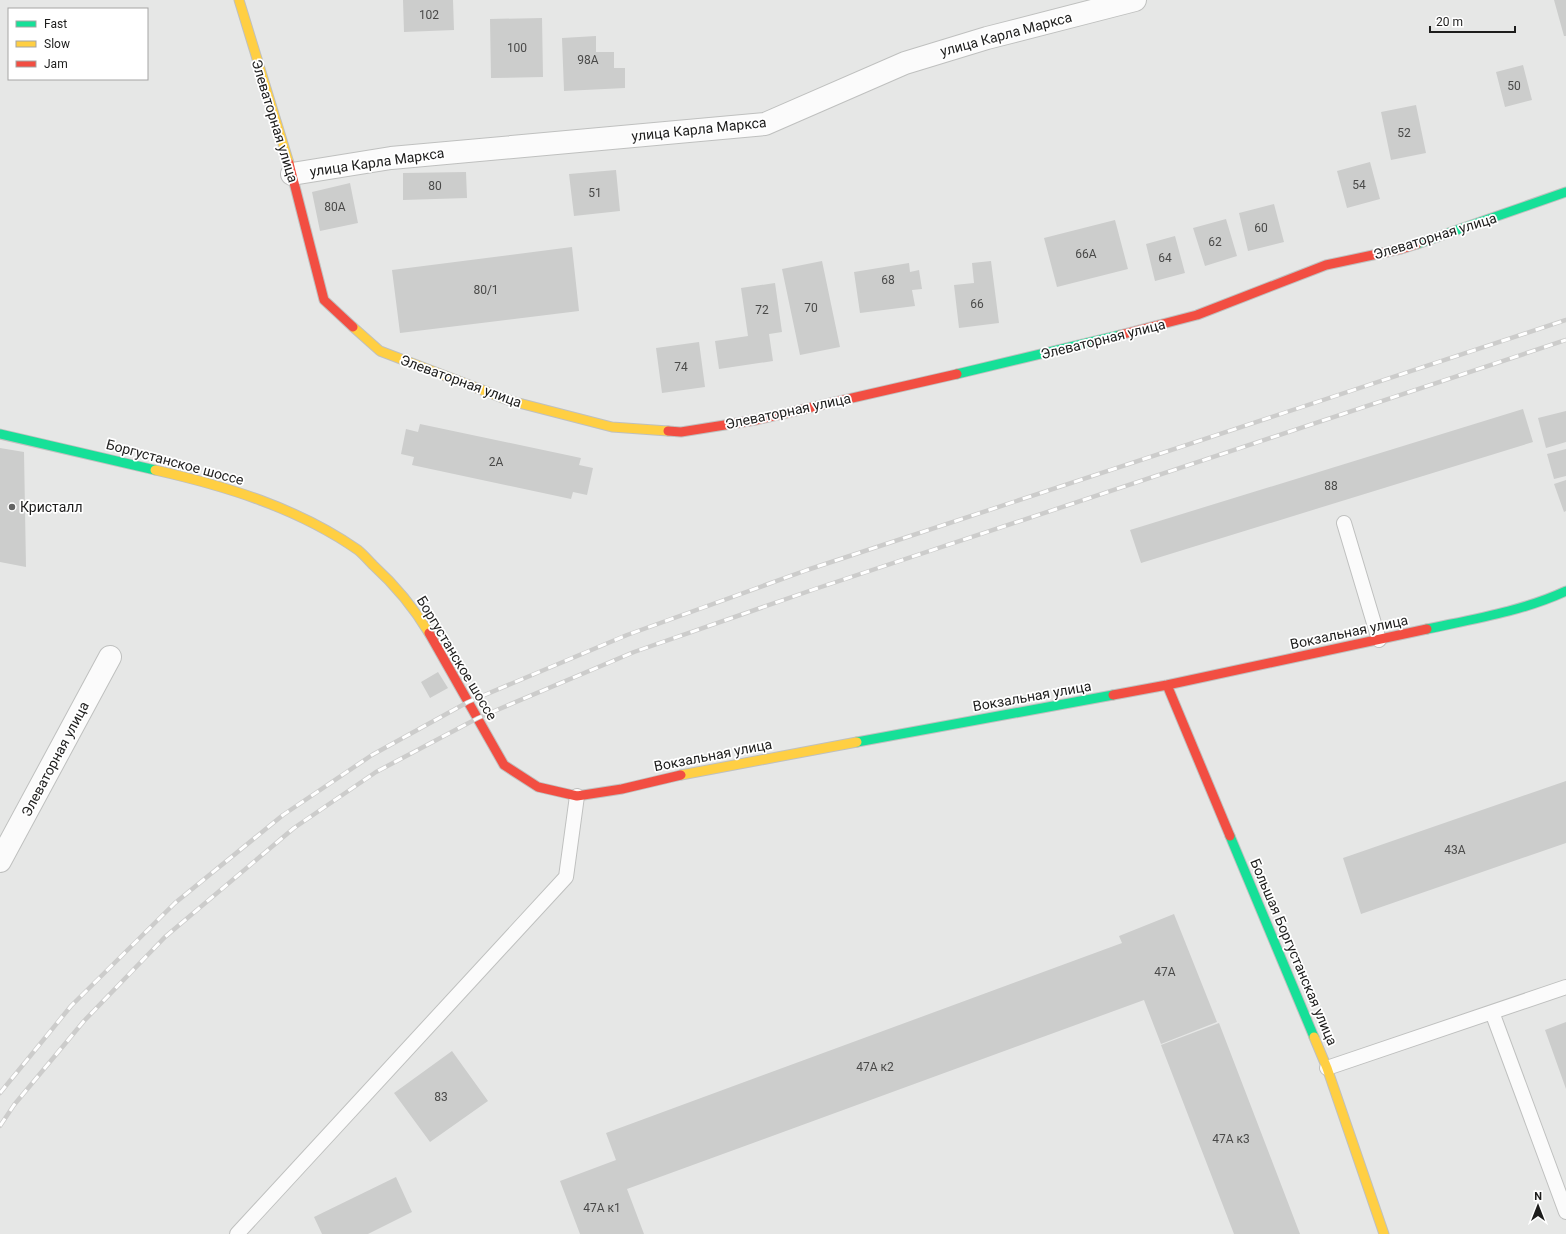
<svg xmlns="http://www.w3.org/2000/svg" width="1566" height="1234" viewBox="0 0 1566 1234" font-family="Roboto,sans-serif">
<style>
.building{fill:#cccdcc}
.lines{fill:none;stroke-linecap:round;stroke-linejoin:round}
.lane-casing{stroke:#bfc0bf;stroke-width:16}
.street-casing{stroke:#bfc0bf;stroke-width:24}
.fast-casing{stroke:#bfc0bf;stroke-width:11}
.slow-casing{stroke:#bfc0bf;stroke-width:11}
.jam-casing{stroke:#bfc0bf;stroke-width:11}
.lane{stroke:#fbfbfb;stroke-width:14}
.street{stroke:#fbfbfb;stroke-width:22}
.fast{stroke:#16e098;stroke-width:9}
.slow{stroke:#ffcf43;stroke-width:9}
.jam{stroke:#f24e42;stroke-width:9}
.rail-casing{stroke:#cccccb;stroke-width:4.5}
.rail{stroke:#fff;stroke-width:3;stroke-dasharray:9;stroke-linecap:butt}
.poi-dot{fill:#636463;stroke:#fff;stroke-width:1.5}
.labels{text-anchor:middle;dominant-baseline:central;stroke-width:3.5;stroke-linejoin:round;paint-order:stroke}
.number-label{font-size:12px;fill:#494948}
.street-label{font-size:14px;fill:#1d1d1c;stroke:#fff}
.poi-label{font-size:14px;fill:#1d1d1c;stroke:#fff;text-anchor:start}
</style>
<rect width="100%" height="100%" fill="#e6e7e6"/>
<!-- building -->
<path class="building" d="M 403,0 L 453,0 L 454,30 L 404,32 Z
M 1554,0 L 1566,0 L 1566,36 L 1564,36 Z
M 542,18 L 543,77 L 491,78 L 490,19 Z
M 596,36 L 596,52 L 614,52 L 614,68 L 625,68 L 625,88 L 564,91 L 562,38 Z
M 1523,65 L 1532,100 L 1505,107 L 1496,72 Z
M 1416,105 L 1426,153 L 1391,160 L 1381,112 Z
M 1370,162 L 1380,199 L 1347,208 L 1337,171 Z
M 616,170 L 620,211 L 574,216 L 569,174 Z
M 466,172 L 467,198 L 403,200 L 403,173 Z
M 350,183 L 358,223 L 320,231 L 312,192 Z
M 1274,204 L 1284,242 L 1248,251 L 1239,213 Z
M 1226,219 L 1237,256 L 1205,266 L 1193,228 Z
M 1115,220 L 1128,269 L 1057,287 L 1044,238 Z
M 1175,236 L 1185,273 L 1155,281 L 1146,244 Z
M 572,247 L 579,311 L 400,333 L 392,270 Z
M 822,261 L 840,347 L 800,355 L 782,269 Z
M 991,261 L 999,323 L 959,328 L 954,285 L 974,283 L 972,263 Z
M 909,263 L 910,272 L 919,270 L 922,289 L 912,290 L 915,306 L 860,313 L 854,272 Z
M 775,283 L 782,332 L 769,334 L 773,361 L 719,369 L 715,341 L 748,336 L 741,288 Z
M 699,342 L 705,387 L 662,393 L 656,348 Z
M 1523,409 L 1533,442 L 1141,563 L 1130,530 Z
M 1566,411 L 1566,442 L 1546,448 L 1538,418 Z
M 420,424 L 581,458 L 579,465 L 593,468 L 587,495 L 573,492 L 571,499 L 412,465 L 414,457 L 401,454 L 406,429 L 418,432 Z
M 0,448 L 24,452 L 26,567 L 0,562 Z
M 1566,449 L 1566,476 L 1554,479 L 1547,454 Z
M 1566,480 L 1566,511 L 1564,512 L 1554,484 Z
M 438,672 L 448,688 L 430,698 L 421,682 Z
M 1566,781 L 1566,843 L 1361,914 L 1343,858 Z
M 1174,914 L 1217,1022 L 1161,1044 L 1144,1000 L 627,1189 L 644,1234 L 580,1234 L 560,1181 L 616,1160 L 606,1133 L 1122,943 L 1119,936 Z
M 1566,1022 L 1566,1089 L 1545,1030 Z
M 1219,1023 L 1300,1234 L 1234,1234 L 1161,1045 Z
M 452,1051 L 488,1101 L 430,1142 L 394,1093 Z
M 396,1177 L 412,1212 L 368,1234 L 322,1234 L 314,1217 Z"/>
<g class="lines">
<defs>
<path id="lane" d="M 1344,523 L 1379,640
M 1492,1012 L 1566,1212
M 1327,1068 L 1566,987
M 237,1234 L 566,877 L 577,796"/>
<path id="street" d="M 292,174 L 391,158 L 765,124 L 905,63 L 987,38 L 1135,0
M 0,861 L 110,657"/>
<path id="fast" d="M 1417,244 L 1566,192
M 957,374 L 1120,335
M 0,434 L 155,470
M 1427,629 C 1474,619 1523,611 1566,591
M 857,742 L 1113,695
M 1230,836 L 1314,1037"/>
<path id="slow" d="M 239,0 L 289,163
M 353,327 L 380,351 L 511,401 L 612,427 L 668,431
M 155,470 C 226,486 298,508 358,550 C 363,554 368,560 373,565 C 395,585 414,608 429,633
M 681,775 L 857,742
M 1314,1037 L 1327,1068 L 1384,1234"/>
<path id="jam" d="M 289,163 L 324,300 L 353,327
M 1120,335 L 1197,315 L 1326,265 L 1401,249 L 1417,244
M 668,431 L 681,432 L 756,420 L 957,374
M 429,633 L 504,765 L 538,787 L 577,796 L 622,789 L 681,775
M 1167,685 L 1230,836
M 1113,695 L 1167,685 L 1427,629"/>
</defs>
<!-- lane casing -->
<use href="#lane" class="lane-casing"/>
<!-- street casing -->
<use href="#street" class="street-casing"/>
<!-- fast casing -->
<use href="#fast" class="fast-casing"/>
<!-- slow casing -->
<use href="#slow" class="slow-casing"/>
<!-- jam casing -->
<use href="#jam" class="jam-casing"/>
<!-- lane -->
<use href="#lane" class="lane"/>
<!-- street -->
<use href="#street" class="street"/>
<!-- fast -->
<use href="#fast" class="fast"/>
<!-- slow -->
<use href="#slow" class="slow"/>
<!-- jam -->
<use href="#jam" class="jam"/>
<defs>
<path id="rail" d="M 0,1093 L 71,1006 L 175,903 L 283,815 L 372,755 L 468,702 L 627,635 L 807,570 L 1566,320
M 0,1126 L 14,1105 L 84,1021 L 165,937 L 294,828 L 376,772 L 478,718 L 634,652 L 815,589 L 1566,340"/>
</defs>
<!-- rail casing -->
<use href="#rail" class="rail-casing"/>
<!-- rail -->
<use href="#rail" class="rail"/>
</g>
<!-- markers -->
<circle class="poi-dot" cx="12" cy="507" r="4"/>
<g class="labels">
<!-- number labels -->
<g class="number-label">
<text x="429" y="15">102</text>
<text x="517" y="48">100</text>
<text x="588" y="60">98А</text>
<text x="1514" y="86">50</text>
<text x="1404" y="133">52</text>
<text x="1359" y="185">54</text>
<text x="435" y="186">80</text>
<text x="595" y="193">51</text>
<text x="335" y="207">80А</text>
<text x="1261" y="228">60</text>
<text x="1215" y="242">62</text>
<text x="1086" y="254">66А</text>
<text x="1165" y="258">64</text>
<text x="888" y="280">68</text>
<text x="486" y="290">80/1</text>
<text x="977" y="304">66</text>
<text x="811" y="308">70</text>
<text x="762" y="310">72</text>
<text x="681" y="367">74</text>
<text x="496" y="462">2А</text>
<text x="1331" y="486">88</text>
<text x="1455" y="850">43А</text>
<text x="1165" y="972">47А</text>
<text x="875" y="1067">47А к2</text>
<text x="441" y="1097">83</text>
<text x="1231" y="1139">47А к3</text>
<text x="602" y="1208">47А к1</text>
</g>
<!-- street labels -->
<g class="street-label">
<text transform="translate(1006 34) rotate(-15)">улица Карла Маркса</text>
<text transform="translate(275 121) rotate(73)">Элеваторная улица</text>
<text transform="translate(699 129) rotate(-6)">улица Карла Маркса</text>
<text transform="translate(377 162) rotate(-8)">улица Карла Маркса</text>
<text transform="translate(1435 236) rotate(-17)">Элеваторная улица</text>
<text transform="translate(1103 339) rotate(-14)">Элеваторная улица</text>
<text transform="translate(461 381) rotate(20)">Элеваторная улица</text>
<text transform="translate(788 411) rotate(-12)">Элеваторная улица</text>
<text transform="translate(175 462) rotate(15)">Боргустанское шоссе</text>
<text transform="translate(1349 632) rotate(-12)">Вокзальная улица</text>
<text transform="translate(457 658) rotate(59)">Боргустанское шоссе</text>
<text transform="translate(1032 696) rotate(-10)">Вокзальная улица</text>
<text transform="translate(713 755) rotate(-11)">Вокзальная улица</text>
<text transform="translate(55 759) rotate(-62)">Элеваторная улица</text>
<text transform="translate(1294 952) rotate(67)">Большая Боргустанская улица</text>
</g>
<!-- poi labels -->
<g class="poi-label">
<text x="20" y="507">Кристалл</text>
</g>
</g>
<!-- legend -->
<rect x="8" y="8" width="140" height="72" fill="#ffffff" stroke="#a5a5a4"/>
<rect x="16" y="21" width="20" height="6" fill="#16e098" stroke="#a5a5a4"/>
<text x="44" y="28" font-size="12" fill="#1d1d1c">Fast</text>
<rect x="16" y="41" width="20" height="6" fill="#ffcf43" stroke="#a5a5a4"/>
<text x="44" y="48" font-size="12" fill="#1d1d1c">Slow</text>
<rect x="16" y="61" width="20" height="6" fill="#f24e42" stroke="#a5a5a4"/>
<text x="44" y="68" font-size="12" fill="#1d1d1c">Jam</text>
<!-- north arrow -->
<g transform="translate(1538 1206)" stroke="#ffffff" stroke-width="3" paint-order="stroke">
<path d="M0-3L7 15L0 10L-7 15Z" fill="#1d1d1c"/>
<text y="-6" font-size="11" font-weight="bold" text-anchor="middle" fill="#1d1d1c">N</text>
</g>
<!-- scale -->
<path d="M1430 26v6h85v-6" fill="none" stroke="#1d1d1c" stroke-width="2"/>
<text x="1436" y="26" font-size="12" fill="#1d1d1c" stroke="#ffffff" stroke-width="3" paint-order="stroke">20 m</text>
</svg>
